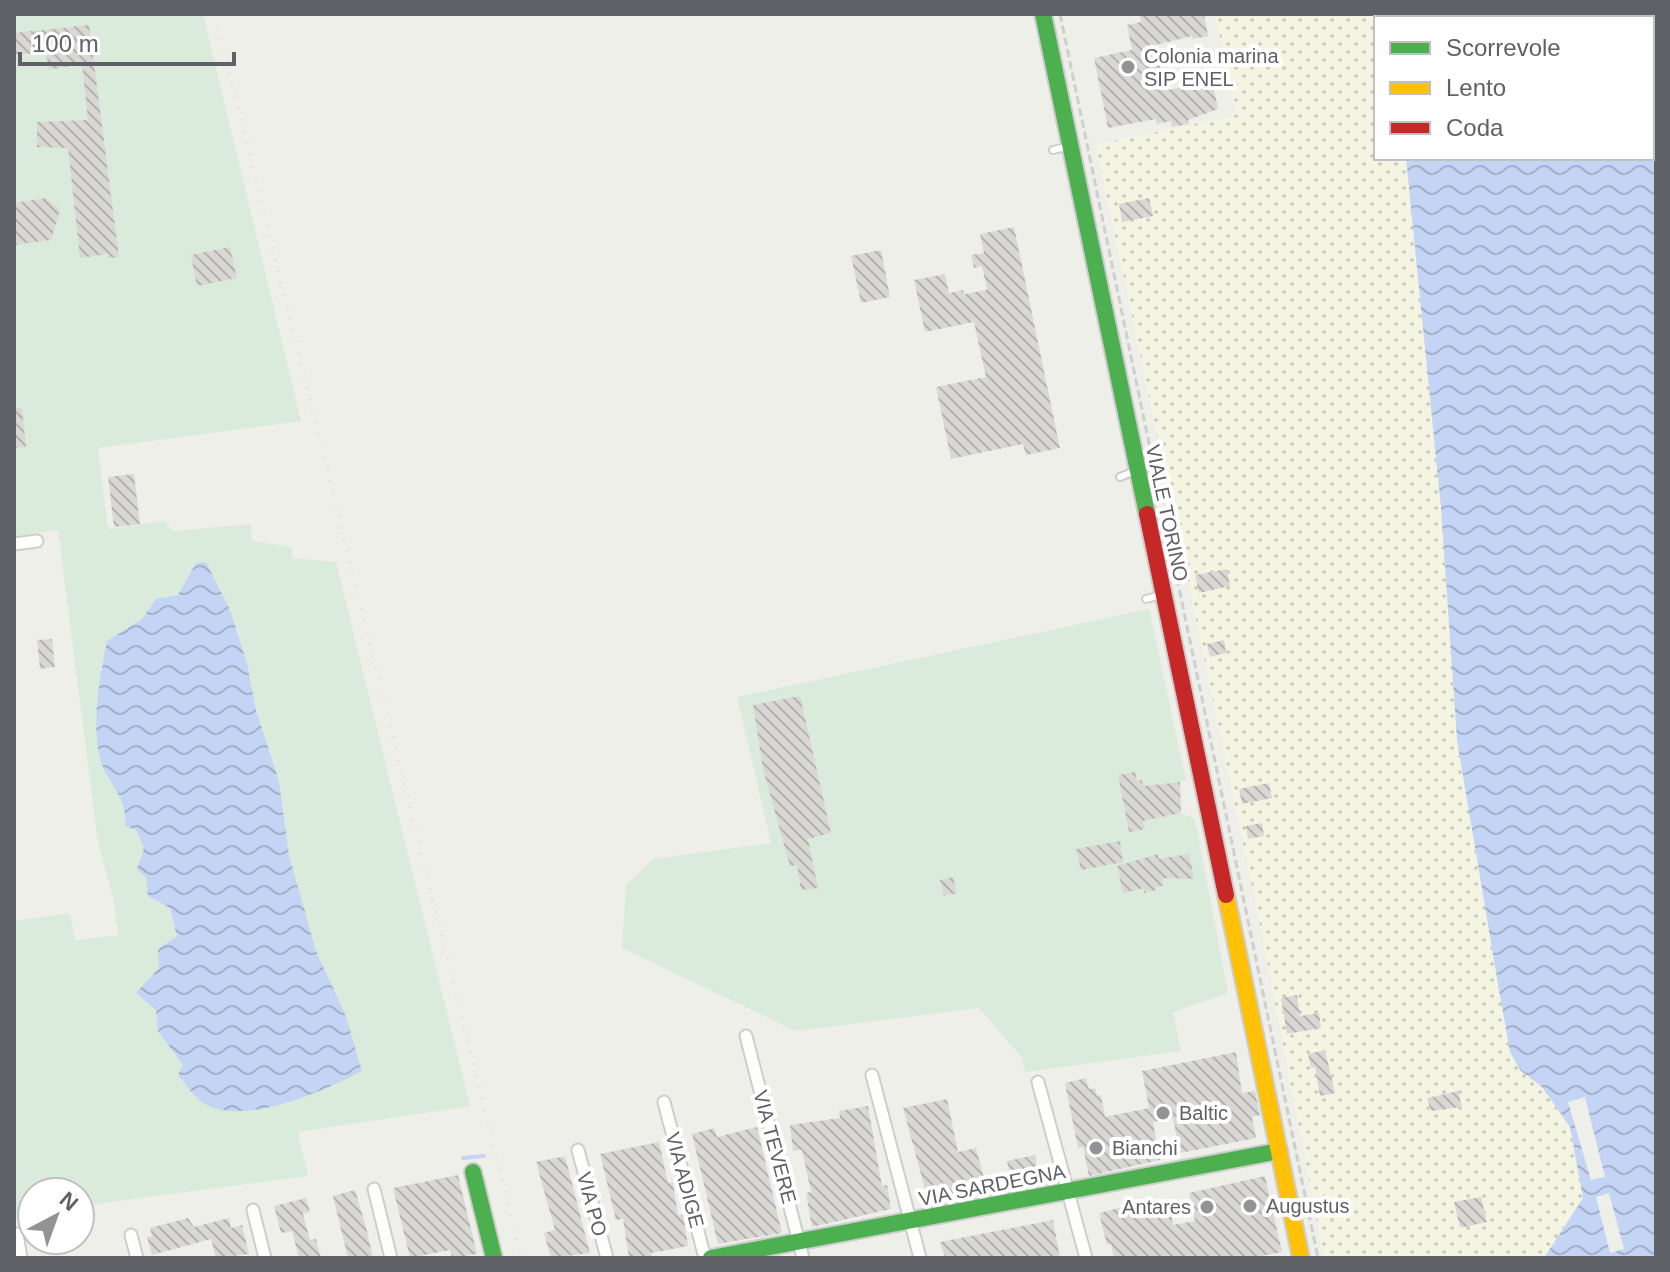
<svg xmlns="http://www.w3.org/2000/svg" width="1670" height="1272" viewBox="0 0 1670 1272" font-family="Arial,sans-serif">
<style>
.green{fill:#daeadb;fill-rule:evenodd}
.sand{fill:url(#sand-dots)}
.water{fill:url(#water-waves)}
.pier{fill:#efefea}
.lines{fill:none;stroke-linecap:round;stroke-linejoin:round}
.stream{stroke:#c4d4f4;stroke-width:4}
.building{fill:url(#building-back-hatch)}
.lane-casing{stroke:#cdcdcc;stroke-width:10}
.street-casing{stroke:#cdcdcc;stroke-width:15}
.fast-casing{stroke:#cccdcd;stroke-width:20}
.slow-casing{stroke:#cccdcd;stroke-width:20}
.jam-casing{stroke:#cccdcd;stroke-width:20}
.path{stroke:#cdd0cf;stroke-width:3;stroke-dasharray:8 4;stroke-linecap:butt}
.lane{stroke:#fdfdfc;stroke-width:6}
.street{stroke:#fdfdfc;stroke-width:11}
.fast{stroke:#4caf50;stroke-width:16}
.slow{stroke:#ffc107;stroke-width:16}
.jam{stroke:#c62828;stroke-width:16}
.rail{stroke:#e5e5e4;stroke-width:4;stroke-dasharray:2 10;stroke-linecap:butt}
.poi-dot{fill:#929395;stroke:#fff;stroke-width:3}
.labels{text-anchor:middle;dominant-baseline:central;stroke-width:8;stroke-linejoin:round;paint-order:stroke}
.poi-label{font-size:20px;fill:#606167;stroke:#fff;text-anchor:start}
.street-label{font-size:20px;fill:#606167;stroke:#fff}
</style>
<defs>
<pattern id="sand-dots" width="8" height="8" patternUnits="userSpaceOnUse" patternTransform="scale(2)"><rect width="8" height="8" fill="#f4f4e2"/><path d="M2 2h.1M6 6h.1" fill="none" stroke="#c9c9bb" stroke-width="1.8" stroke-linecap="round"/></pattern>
<pattern id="water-waves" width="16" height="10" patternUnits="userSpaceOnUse" patternTransform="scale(2)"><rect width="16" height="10" fill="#c4d4f4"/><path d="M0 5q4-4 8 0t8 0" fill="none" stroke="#a3afc9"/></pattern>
<pattern id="building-back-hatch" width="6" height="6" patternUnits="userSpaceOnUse" patternTransform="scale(2)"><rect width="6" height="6" fill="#d9d8d5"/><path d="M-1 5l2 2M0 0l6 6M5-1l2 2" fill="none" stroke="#b3b3b1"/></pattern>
</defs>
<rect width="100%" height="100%" fill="#efefea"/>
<!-- green -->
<path class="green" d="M 14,14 L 203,14 L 301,421 L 98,448 L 108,529 L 164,521 L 173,531 L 251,524 L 252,541 L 292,547 L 292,558 L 336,562 L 470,1106 L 298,1132 L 308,1176 L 80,1206 L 80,1192 L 32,1192 L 32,1213 L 14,1215 L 14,921 L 70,913 L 75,940 L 118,935 L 114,901 L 98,843 L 58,530 L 14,536 ZM 206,562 L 230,610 L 247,663 L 256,710 L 279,781 L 289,855 L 316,951 L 346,1016 L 362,1071 L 174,1056 L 172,1045 L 158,1031 L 159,949 L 177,936 L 170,908 L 148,896 L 144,849 L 136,830 L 125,826 L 127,808 L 107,642 L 142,619 L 156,599 L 178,595 L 196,563 Z
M 1149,609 L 1186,781 L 1143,786 L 1142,780 L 1137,781 L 1134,772 L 1118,775 L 1129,832 L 1144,829 L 1143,821 L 1181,813 L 1195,819 L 1228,993 L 1173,1012 L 1181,1051 L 1025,1072 L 1022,1058 L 979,1008 L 796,1031 L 622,948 L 626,885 L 653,859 L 771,843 L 737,697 Z"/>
<!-- sand -->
<path class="sand" d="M 1215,14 L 1387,14 L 1388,18 L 1376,18 L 1376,158 L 1406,158 L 1441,508 L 1457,740 L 1498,984 L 1520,1070 L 1542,1087 L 1570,1127 L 1583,1198 L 1544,1258 L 1324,1258 L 1258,914 L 1096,145 L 1237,115 Z"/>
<!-- water -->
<path class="water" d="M 1387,14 L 1656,14 L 1656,1258 L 1544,1258 L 1583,1198 L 1570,1127 L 1542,1087 L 1520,1070 L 1510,1052 L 1498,984 L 1457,740 L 1441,508 L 1406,158 L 1652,158 L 1652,18 L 1388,18 Z
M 206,562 L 230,610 L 247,663 L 256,710 L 279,781 L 289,855 L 316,951 L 346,1016 L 362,1071 C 325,1090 244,1128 203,1103 C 194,1097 185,1083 178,1075 L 183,1065 L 158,1031 L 156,1010 L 136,993 L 159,968 L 158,949 L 177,936 L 170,908 L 148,896 L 146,877 L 137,869 L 144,848 L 136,830 L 125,826 C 128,794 107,786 100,758 C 91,722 100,678 107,641 L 142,619 L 156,599 L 178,595 L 196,563 Z"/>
<!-- pier -->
<path class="pier" d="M 1585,1097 L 1605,1177 L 1591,1180 L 1568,1102 Z
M 1609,1193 L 1624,1249 L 1610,1253 L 1596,1197 Z"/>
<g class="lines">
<!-- stream -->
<path class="stream" d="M 463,1158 L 484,1156"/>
</g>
<!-- building -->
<path class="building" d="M 1151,14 L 1204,14 L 1208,36 L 1193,39 L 1192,36 L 1156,45 L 1162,74 L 1166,73 L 1170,90 L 1212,79 L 1218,109 L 1188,120 L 1189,124 L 1172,127 L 1171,121 L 1157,124 L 1156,119 L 1108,128 L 1094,58 L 1132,50 L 1127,25 L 1141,22 L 1140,16 Z
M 89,25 L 119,257 L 108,258 L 108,254 L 80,258 L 68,148 L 37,147 L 37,122 L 88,120 L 82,64 L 49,70 L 46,52 L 14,55 L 14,33 Z
M 46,198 L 60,210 L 51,240 L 14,245 L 14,203 Z
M 1149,198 L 1153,216 L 1122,222 L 1119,204 Z
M 1014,227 L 1060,448 L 1026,455 L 1023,444 L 951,459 L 936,387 L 986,377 L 974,322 L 925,332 L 914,280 L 945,274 L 949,293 L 963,290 L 964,294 L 987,290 L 982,266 L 974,268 L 971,255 L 984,253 L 980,234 Z
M 230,247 L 237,278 L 197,286 L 191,255 Z
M 881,250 L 890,297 L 861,303 L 851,256 Z
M 14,408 L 22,408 L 26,447 L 14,448 Z
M 134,474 L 140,524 L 114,527 L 108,477 Z
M 1227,569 L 1230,586 L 1199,593 L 1195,575 Z
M 52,639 L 55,667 L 40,669 L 37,640 Z
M 1224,640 L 1226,653 L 1210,657 L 1207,644 Z
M 800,696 L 831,833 L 808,839 L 818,888 L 801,890 L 797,865 L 790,866 L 763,769 L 753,705 Z
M 1135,772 L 1137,781 L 1142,780 L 1143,786 L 1180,782 L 1181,813 L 1143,821 L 1145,829 L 1129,832 L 1118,775 Z
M 1269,783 L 1272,798 L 1242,804 L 1239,789 Z
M 1262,823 L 1264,836 L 1248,839 L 1246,826 Z
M 1120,841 L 1123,862 L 1081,870 L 1076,849 Z
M 1158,854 L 1159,859 L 1189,854 L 1194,879 L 1162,878 L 1164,885 L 1156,887 L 1156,890 L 1144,893 L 1144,888 L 1123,893 L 1117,866 Z
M 953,877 L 957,893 L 944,896 L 940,880 Z
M 1297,995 L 1300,1016 L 1319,1013 L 1321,1028 L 1287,1034 L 1281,998 Z
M 1325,1050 L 1335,1093 L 1320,1096 L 1315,1067 L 1311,1068 L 1308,1054 Z
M 1236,1052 L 1242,1093 L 1255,1091 L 1260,1115 L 1252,1117 L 1256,1138 L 1180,1153 L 1173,1118 L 1153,1122 L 1160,1160 L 1089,1176 L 1083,1147 L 1078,1148 L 1065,1083 L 1086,1078 L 1089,1089 L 1095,1088 L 1097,1096 L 1101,1095 L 1105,1117 L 1149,1108 L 1142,1071 Z
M 1458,1091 L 1462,1107 L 1431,1111 L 1427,1098 Z
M 947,1099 L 958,1152 L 976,1148 L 987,1189 L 929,1204 L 903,1108 Z
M 868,1106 L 882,1186 L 887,1185 L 891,1209 L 812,1227 L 806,1193 L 811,1192 L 802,1150 L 793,1151 L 790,1125 L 840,1118 L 839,1111 Z
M 757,1127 L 782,1233 L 718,1244 L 692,1134 L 714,1128 L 717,1137 Z
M 659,1142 L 668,1183 L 673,1183 L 678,1215 L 683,1214 L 688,1246 L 651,1253 L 652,1258 L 629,1258 L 623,1219 L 616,1220 L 600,1154 Z
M 1035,1155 L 1040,1183 L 1012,1188 L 1007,1161 Z
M 565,1156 L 590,1253 L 551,1258 L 544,1233 L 555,1230 L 536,1162 Z
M 458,1175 L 477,1254 L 452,1258 L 450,1250 L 410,1258 L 393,1188 Z
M 1265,1176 L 1282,1252 L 1253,1258 L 1114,1258 L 1111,1244 L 1107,1245 L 1099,1213 L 1142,1202 L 1143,1206 L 1169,1201 L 1173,1225 L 1195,1221 L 1189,1193 Z
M 355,1190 L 366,1227 L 373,1258 L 348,1258 L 333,1196 Z
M 1481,1197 L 1487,1222 L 1460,1228 L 1454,1202 Z
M 306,1198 L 310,1212 L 303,1214 L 310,1240 L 316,1239 L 321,1258 L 299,1258 L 292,1231 L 281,1233 L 274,1206 Z
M 188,1218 L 194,1227 L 229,1218 L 231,1228 L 242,1225 L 249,1254 L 216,1258 L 211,1239 L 152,1255 L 147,1237 L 152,1236 L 150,1228 Z
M 1053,1220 L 1060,1258 L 945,1258 L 940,1242 Z"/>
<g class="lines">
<defs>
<path id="lane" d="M 1053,150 L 1070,146
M 1120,477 L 1135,471
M 1146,599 L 1162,595"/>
<path id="street" d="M 14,544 L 37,541
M 746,1036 L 803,1258
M 872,1075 L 920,1258
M 1038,1082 L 1086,1258
M 664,1102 L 705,1258
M 578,1150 L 607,1258
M 374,1189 L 391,1258
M 253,1210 L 265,1258
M 17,1234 L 21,1258
M 131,1235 L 137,1258"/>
<path id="fast" d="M 1043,14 L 1147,514
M 473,1172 L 494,1258
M 711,1258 L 1279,1151"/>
<path id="slow" d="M 1226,895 L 1301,1258"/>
<path id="jam" d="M 1147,514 L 1226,895"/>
</defs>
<!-- lane casing -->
<use href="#lane" class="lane-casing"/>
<!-- street casing -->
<use href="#street" class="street-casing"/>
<!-- fast casing -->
<use href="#fast" class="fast-casing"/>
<!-- slow casing -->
<use href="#slow" class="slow-casing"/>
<!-- jam casing -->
<use href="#jam" class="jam-casing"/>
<!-- path -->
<path class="path" d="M 1060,14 L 1318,1258"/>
<!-- lane -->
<use href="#lane" class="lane"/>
<!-- street -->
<use href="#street" class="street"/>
<!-- fast -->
<use href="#fast" class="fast"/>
<!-- slow -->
<use href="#slow" class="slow"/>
<!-- jam -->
<use href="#jam" class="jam"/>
<!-- rail -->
<path class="rail" d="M 215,14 L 521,1258"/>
</g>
<!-- markers -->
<g class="poi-dot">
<circle cx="1128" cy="67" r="8"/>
<circle cx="1163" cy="1113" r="8"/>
<circle cx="1096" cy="1148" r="8"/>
<circle cx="1250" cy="1206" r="8"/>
<circle cx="1207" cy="1207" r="8"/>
</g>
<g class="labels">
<!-- poi labels -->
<g class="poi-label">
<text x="1144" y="56">Colonia marina<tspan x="1144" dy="23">SIP ENEL</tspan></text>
<text x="1179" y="1113">Baltic</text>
<text x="1112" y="1148">Bianchi</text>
<text x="1266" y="1206">Augustus</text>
<text x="1191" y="1207" text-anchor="end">Antares</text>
</g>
<!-- street labels -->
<g class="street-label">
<text transform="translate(1167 513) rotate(78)">VIALE TORINO</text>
<text transform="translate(775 1147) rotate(75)">VIA TEVERE</text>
<text transform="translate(685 1180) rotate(75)">VIA ADIGE</text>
<text transform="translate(992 1185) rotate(-11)">VIA SARDEGNA</text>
<text transform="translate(592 1204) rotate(75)">VIA PO</text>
</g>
</g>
<!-- border -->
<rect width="1670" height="1272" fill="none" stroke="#606167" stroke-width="32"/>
<!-- legend -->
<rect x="1374" y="16" width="280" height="144" fill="#ffffff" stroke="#bfc0c2" stroke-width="2"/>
<rect x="1390" y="42" width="40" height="12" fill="#4caf50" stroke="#bfc0c2" stroke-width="2"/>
<text x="1446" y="56" font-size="24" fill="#606167">Scorrevole</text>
<rect x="1390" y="82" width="40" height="12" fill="#ffc107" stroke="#bfc0c2" stroke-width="2"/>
<text x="1446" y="96" font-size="24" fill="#606167">Lento</text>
<rect x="1390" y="122" width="40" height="12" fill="#c62828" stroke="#bfc0c2" stroke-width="2"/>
<text x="1446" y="136" font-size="24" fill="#606167">Coda</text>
<!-- north arrow -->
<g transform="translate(56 1216) rotate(41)"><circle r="38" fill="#ffffff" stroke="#bfc0c2" stroke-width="2"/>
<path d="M0-6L14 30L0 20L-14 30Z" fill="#929395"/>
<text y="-12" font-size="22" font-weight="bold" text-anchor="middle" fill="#606167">N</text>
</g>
<!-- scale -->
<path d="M20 52v12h214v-12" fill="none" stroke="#606167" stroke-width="4"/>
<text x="32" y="52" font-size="24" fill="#606167" stroke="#ffffff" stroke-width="6" paint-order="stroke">100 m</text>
</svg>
